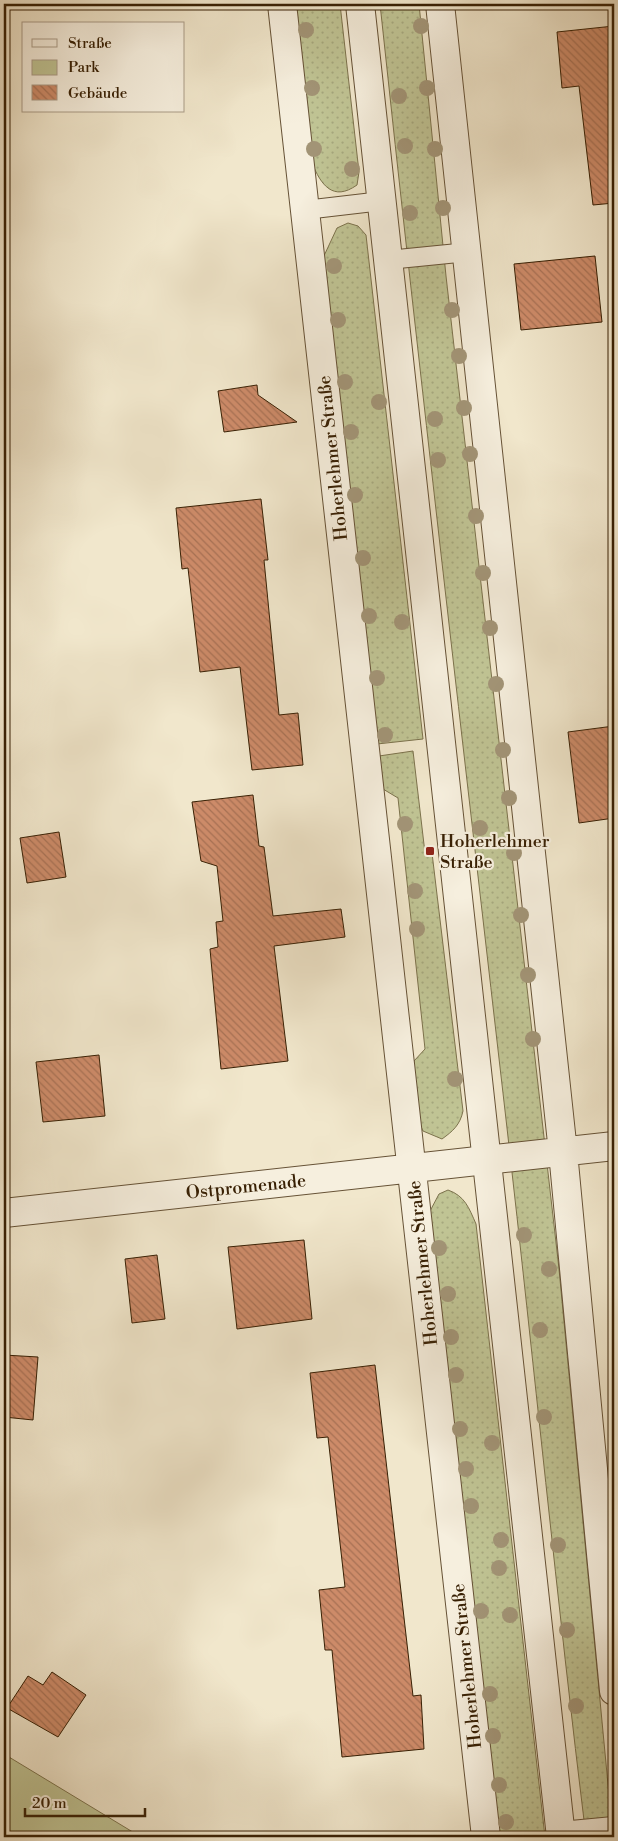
<svg xmlns="http://www.w3.org/2000/svg" width="618" height="1841" viewBox="0 0 618 1841" font-family="'Libre Bodoni',serif">
<style>
.grass{fill:url(#grass-dots);stroke:#7c724c}
.park{fill:#c0c494;stroke:#7c724c}
.building{fill:url(#building-back-hatch);stroke:#382004}
.lines{fill:none;stroke-linecap:round;stroke-linejoin:round}
.service-casing{stroke:#665236;stroke-width:20}
.minor-casing{stroke:#665236;stroke-width:30}
.tertiary-casing{stroke:#665236;stroke-width:30}
.service{stroke:#f6efde;stroke-width:18}
.minor{stroke:#f6efde;stroke-width:28}
.tertiary{stroke:#f6efde;stroke-width:28}
.tree{fill:#a29476}
.poi-dot{fill:#8f2418;stroke:#f6efde;stroke-width:2}
.labels{text-anchor:middle;dominant-baseline:central;stroke-width:4.5;stroke-linejoin:round;paint-order:stroke}
.street-label{font-size:18px;fill:#382004;stroke:#f6efde}
.poi-label{font-size:18px;fill:#382004;stroke:#f6efde;text-anchor:start}
</style>
<defs>
<pattern id="grass-dots" width="8" height="8" patternUnits="userSpaceOnUse" patternTransform="scale(1.25)"><rect width="8" height="8" fill="#c0c494"/><path d="M2 2h.1M6 6h.1" fill="none" stroke="#a6a87e" stroke-width="1.8" stroke-linecap="round"/></pattern>
<pattern id="building-back-hatch" width="6" height="6" patternUnits="userSpaceOnUse" patternTransform="scale(1.25)"><rect width="6" height="6" fill="#cd8b69"/><path d="M-1 5l2 2M0 0l6 6M5-1l2 2" fill="none" stroke="#a77154"/></pattern>
</defs>
<rect width="100%" height="100%" fill="#f1e7cc"/>
<filter id="stains"><feTurbulence type="fractalNoise" baseFrequency=".004" numOctaves="4"/><feColorMatrix values="0 0 0 0 .2 0 0 0 0 .09 0 0 0 0 .02 0 0 0 .5 -.17"/></filter>
<radialGradient id="worn" r=".72"><stop offset=".6" stop-color="#630" stop-opacity="0"/><stop offset="1" stop-color="#630" stop-opacity=".3"/></radialGradient>
<!-- grass -->
<path class="grass" d="M 295,4 L 340,4 L 359,172 L 357,185 C 333,202 321,185 312,163 Z
M 380,4 L 419,4 L 446,276 L 559,1269 L 613,1837 L 586,1837 C 557,1601 534,1364 507,1128 C 464,753 420,379 380,4 Z
M 348,223 L 358,226 L 366,235 L 423,739 L 377,744 L 323,258 L 337,228 Z
M 413,751 L 425,853 L 432,853 L 463,1111 C 460,1125 453,1131 442,1139 L 423,1131 L 418,1120 L 414,1061 L 425,1049 L 398,798 L 383,789 L 379,756 Z
M 448,1190 C 465,1196 469,1208 476,1224 L 545,1837 L 498,1837 L 429,1213 L 439,1194 Z"/>
<!-- park -->
<path class="park" d="M 4,1754 L 141,1837 L 4,1837 Z"/>
<!-- building -->
<path class="building" d="M 614,26 L 614,203 L 593,205 L 579,86 L 562,88 L 557,32 Z
M 595,256 L 602,322 L 521,330 L 514,264 Z
M 257,385 L 258,395 L 297,422 L 224,432 L 218,391 Z
M 261,499 L 268,560 L 264,560 L 279,715 L 298,713 L 303,765 L 252,770 L 240,667 L 200,672 L 188,568 L 182,569 L 176,508 Z
M 614,726 L 614,818 L 579,823 L 568,732 Z
M 253,795 L 259,846 L 264,847 L 273,916 L 341,909 L 345,937 L 274,946 L 288,1061 L 221,1069 L 210,949 L 218,947 L 216,922 L 223,921 L 217,866 L 201,861 L 192,802 Z
M 59,832 L 66,877 L 27,883 L 20,838 Z
M 99,1055 L 105,1116 L 43,1122 L 36,1062 Z
M 304,1240 L 312,1319 L 237,1329 L 228,1247 Z
M 157,1255 L 165,1319 L 132,1323 L 125,1259 Z
M 4,1355 L 38,1357 L 33,1420 L 4,1417 Z
M 375,1365 L 413,1696 L 421,1695 L 424,1749 L 342,1757 L 332,1650 L 325,1650 L 319,1590 L 345,1587 L 328,1437 L 317,1438 L 310,1373 Z
M 52,1672 L 86,1695 L 58,1737 L 7,1708 L 28,1676 L 43,1685 Z"/>
<g class="lines">
<defs>
<path id="service" d="M 305,210 L 382,201
M 388,260 L 468,252"/>
<path id="minor" d="M 282,4 L 486,1837
M 440,4 L 563,1152 L 614,1691
M 4,1213 L 614,1146
M 561,1836 L 614,1831"/>
<path id="tertiary" d="M 360,4 L 561,1837"/>
</defs>
<!-- service casing -->
<use href="#service" class="service-casing"/>
<!-- minor casing -->
<use href="#minor" class="minor-casing"/>
<!-- tertiary casing -->
<use href="#tertiary" class="tertiary-casing"/>
<!-- service -->
<use href="#service" class="service"/>
<!-- minor -->
<use href="#minor" class="minor"/>
<!-- tertiary -->
<use href="#tertiary" class="tertiary"/>
</g>
<!-- trees -->
<g class="tree">
<circle cx="421" cy="26" r="8"/>
<circle cx="306" cy="30" r="8"/>
<circle cx="312" cy="88" r="8"/>
<circle cx="427" cy="88" r="8"/>
<circle cx="399" cy="96" r="8"/>
<circle cx="405" cy="146" r="8"/>
<circle cx="314" cy="149" r="8"/>
<circle cx="435" cy="149" r="8"/>
<circle cx="352" cy="169" r="8"/>
<circle cx="443" cy="208" r="8"/>
<circle cx="410" cy="213" r="8"/>
<circle cx="334" cy="266" r="8"/>
<circle cx="452" cy="310" r="8"/>
<circle cx="338" cy="320" r="8"/>
<circle cx="459" cy="356" r="8"/>
<circle cx="345" cy="382" r="8"/>
<circle cx="379" cy="402" r="8"/>
<circle cx="464" cy="408" r="8"/>
<circle cx="435" cy="419" r="8"/>
<circle cx="351" cy="432" r="8"/>
<circle cx="470" cy="454" r="8"/>
<circle cx="438" cy="460" r="8"/>
<circle cx="355" cy="495" r="8"/>
<circle cx="476" cy="516" r="8"/>
<circle cx="363" cy="558" r="8"/>
<circle cx="483" cy="573" r="8"/>
<circle cx="369" cy="616" r="8"/>
<circle cx="402" cy="622" r="8"/>
<circle cx="490" cy="628" r="8"/>
<circle cx="377" cy="678" r="8"/>
<circle cx="496" cy="684" r="8"/>
<circle cx="385" cy="735" r="8"/>
<circle cx="503" cy="750" r="8"/>
<circle cx="509" cy="798" r="8"/>
<circle cx="405" cy="824" r="8"/>
<circle cx="480" cy="828" r="8"/>
<circle cx="514" cy="853" r="8"/>
<circle cx="415" cy="891" r="8"/>
<circle cx="521" cy="915" r="8"/>
<circle cx="417" cy="929" r="8"/>
<circle cx="528" cy="975" r="8"/>
<circle cx="533" cy="1039" r="8"/>
<circle cx="455" cy="1079" r="8"/>
<circle cx="524" cy="1235" r="8"/>
<circle cx="439" cy="1248" r="8"/>
<circle cx="549" cy="1269" r="8"/>
<circle cx="448" cy="1294" r="8"/>
<circle cx="540" cy="1330" r="8"/>
<circle cx="451" cy="1337" r="8"/>
<circle cx="456" cy="1375" r="8"/>
<circle cx="544" cy="1417" r="8"/>
<circle cx="460" cy="1429" r="8"/>
<circle cx="492" cy="1443" r="8"/>
<circle cx="466" cy="1469" r="8"/>
<circle cx="471" cy="1506" r="8"/>
<circle cx="501" cy="1540" r="8"/>
<circle cx="558" cy="1545" r="8"/>
<circle cx="499" cy="1568" r="8"/>
<circle cx="481" cy="1611" r="8"/>
<circle cx="510" cy="1615" r="8"/>
<circle cx="567" cy="1630" r="8"/>
<circle cx="490" cy="1694" r="8"/>
<circle cx="576" cy="1706" r="8"/>
<circle cx="493" cy="1736" r="8"/>
<circle cx="499" cy="1785" r="8"/>
<circle cx="506" cy="1822" r="8"/>
</g>
<!-- markers -->
<rect class="poi-dot" x="425" y="846" width="10" height="10" rx="2.5"/>
<g class="labels">
<!-- street labels -->
<g class="street-label">
<text transform="translate(333 458) rotate(-96)">Hoherlehmer Straße</text>
<text transform="translate(246 1187) rotate(-6)">Ostpromenade</text>
<text transform="translate(423 1263) rotate(-96)">Hoherlehmer Straße</text>
<text transform="translate(467 1666) rotate(-96)">Hoherlehmer Straße</text>
</g>
<!-- poi labels -->
<g class="poi-label">
<text x="440" y="841">Hoherlehmer<tspan x="440" dy="21">Straße</tspan></text>
</g>
</g>
<!-- margin -->
<rect width="618" height="1841" fill="none" stroke="#f1e7cc" stroke-width="20"/>
<rect x="5" y="5" width="608" height="1831" fill="none" stroke="#382004" stroke-width="2.5"/>
<rect x="10" y="10" width="598" height="1821" fill="none" stroke="#382004"/>
<!-- legend -->
<rect x="22" y="22" width="162" height="90" fill="#f6efde" stroke="#aa9c87"/>
<rect x="32" y="39" width="25" height="8" fill="#f6efde" stroke="#aa9c87"/>
<text x="68" y="48" font-size="15" fill="#382004">Straße</text>
<rect x="32" y="60" width="25" height="15" fill="#c0c494" stroke="#aa9c87"/>
<text x="68" y="72" font-size="15" fill="#382004">Park</text>
<rect x="32" y="85" width="25" height="15" fill="url(#building-back-hatch)" stroke="#aa9c87"/>
<text x="68" y="98" font-size="15" fill="#382004">Gebäude</text>
<!-- scale -->
<path d="M25 1808v8h120v-8" fill="none" stroke="#382004" stroke-width="2.5"/>
<text x="32" y="1808" font-size="15" fill="#382004" stroke="#f6efde" stroke-width="4" paint-order="stroke">20 m</text>
<rect width="100%" height="100%" filter="url(#stains)"/>
<rect width="100%" height="100%" fill="url(#worn)"/>
</svg>
